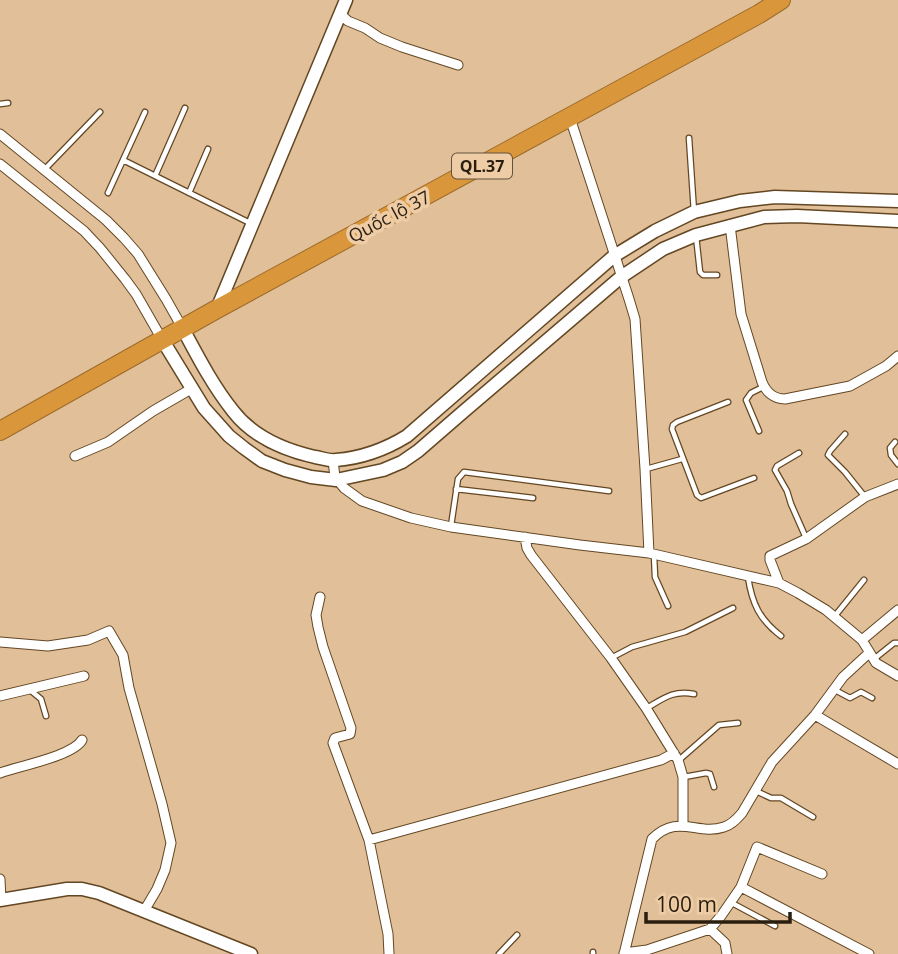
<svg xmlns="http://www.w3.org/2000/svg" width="898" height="954" viewBox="0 0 898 954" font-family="'Open Sans',sans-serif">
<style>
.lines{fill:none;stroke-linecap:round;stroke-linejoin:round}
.lane-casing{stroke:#634723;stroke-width:7}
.street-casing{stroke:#634723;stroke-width:11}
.secondary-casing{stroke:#634723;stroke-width:15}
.highway-casing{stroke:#9c6c2b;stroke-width:20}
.lane{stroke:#fff;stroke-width:4.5}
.street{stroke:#fff;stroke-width:9}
.secondary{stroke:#fff;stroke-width:12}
.highway{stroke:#d9963a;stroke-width:18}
.labels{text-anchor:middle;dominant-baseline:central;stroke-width:7;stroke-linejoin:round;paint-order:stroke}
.shield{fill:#eecca5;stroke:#65523c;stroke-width:2}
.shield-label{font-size:16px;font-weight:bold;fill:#2a1e0f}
.street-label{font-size:18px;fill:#2a1e0f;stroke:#eecca5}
</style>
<rect width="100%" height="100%" fill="#e1bf98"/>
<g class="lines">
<defs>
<path id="lane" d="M 0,104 L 8,103
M 689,138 L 694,212
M 123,160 L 145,112
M 45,169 L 100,112
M 155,176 L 185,108
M 108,193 L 123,160 L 250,223
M 189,193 L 208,149
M 696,236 L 700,272 L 703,275 L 717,275
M 728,402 L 677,422 L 673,425 L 672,429 L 697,495 L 701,498 L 754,478
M 759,431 L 746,400 L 751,393 L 763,387
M 845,434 L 830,451 L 828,455 L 845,472 L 865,497
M 895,442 L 890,448 L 891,455 L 898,464
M 799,453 L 777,466 L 775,470 L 787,491 L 791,504 L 806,538
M 646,469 L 682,459
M 456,489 L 533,498
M 451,526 L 458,479 L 464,472 L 609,491
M 654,555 L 655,577 L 668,606
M 748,577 C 752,604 760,620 781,636
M 834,617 L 864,580
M 611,658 L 632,647 L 685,632 L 733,608
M 874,659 L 894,643 L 898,643
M 30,690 L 41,699 L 46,716
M 835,690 L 850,698 L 861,692 L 872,698
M 647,708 C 664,698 673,690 694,694
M 679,760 L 719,725 L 738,723
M 684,777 L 706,773 L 710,774 L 714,787
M 756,791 L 771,798 L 781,798 L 813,817
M 732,903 L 775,926
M 593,952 L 593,954
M 499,954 L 517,935"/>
<path id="street" d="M 340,14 L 348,21 L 365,28 L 380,38 L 402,47 L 458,65
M 570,118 L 629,299 L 635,319 L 645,469 L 649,553 L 779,583 L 798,593 L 826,610 L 862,640 L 876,663 L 898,676
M 0,134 L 106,220 L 124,238 L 138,254 L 166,299 L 183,329
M 0,164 L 84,231 L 100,248 L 125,279 L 136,294 L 163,341
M 730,225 L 741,314 L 762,382 C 766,392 774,399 785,399 L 850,386 L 886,366 L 898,356
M 75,456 L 108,442 L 153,411 L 191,389
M 333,461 L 335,477 L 344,488 L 362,501 L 411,518 L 451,527 L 580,545 L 649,553
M 525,537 L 527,548 L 531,555 L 611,658 L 646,708 L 678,760 L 683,777 L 683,825
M 779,583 L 770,560 L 770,556 L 806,539 L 865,497 L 898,484
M 320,597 L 316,615 L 318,627 L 323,647 L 351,728 L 350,734 L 335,738 L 333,743 L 369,840 L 388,934 L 389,954
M 862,640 L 898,610
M 0,642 L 48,646 L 88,640 L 109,631 L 123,655 L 129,688 L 162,804 L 171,843 L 165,870 L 157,889 L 144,911
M 0,696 L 84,676
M 815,715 L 898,764
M 0,773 C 19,766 73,756 82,740
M 369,840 L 661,760 L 674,753
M 0,879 L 1,900
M 741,887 L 869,954
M 710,929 L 725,943 L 727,954
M 624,953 L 647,950 L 710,929 L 721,916 L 741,887 L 757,847 L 822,874
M 624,954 L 652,839 C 678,813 697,836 724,827 C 731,825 737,819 742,813 L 772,762 L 815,715 L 843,677 L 869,653"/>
<path id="secondary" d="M 217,309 L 346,0
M 183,329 C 198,357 213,386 233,411 C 253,437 284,450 315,457 C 322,458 329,461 336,460 C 361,458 386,449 407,436 L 614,256 L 655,231 L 694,212 L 740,201 L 775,197 L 898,201
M 163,341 L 204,408 L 229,436 L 244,448 L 262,461 L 285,470 L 311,477 L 336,480 L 383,470 L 402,462 L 418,451 L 463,412 L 621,277 L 663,249 L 696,235 L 764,217 L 797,216 L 898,221
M 0,900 L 67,889 L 82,889 L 99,893 L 251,954"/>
<path id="highway" d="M 0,431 L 217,309 L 759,14 L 781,0"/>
</defs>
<!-- lane casing -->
<use href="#lane" class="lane-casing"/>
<!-- street casing -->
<use href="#street" class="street-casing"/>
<!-- secondary casing -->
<use href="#secondary" class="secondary-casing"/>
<!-- highway casing -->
<use href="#highway" class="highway-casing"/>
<!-- lane -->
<use href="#lane" class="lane"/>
<!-- street -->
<use href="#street" class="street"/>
<!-- secondary -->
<use href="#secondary" class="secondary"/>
<!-- highway -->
<use href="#highway" class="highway"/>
</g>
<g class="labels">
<!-- shield labels -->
<rect class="shield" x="452" y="153.5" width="60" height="25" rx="5"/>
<g class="shield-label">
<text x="482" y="166">QL.37</text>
</g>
<!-- street labels -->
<g class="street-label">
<text transform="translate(389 216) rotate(-28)">Quốc lộ 37</text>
</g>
</g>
<!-- scale -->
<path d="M646 912v10h144v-10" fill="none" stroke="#2a1e0f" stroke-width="3.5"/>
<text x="656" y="912" font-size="21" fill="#2a1e0f" stroke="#eecca5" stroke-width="5" paint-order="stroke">100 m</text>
</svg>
